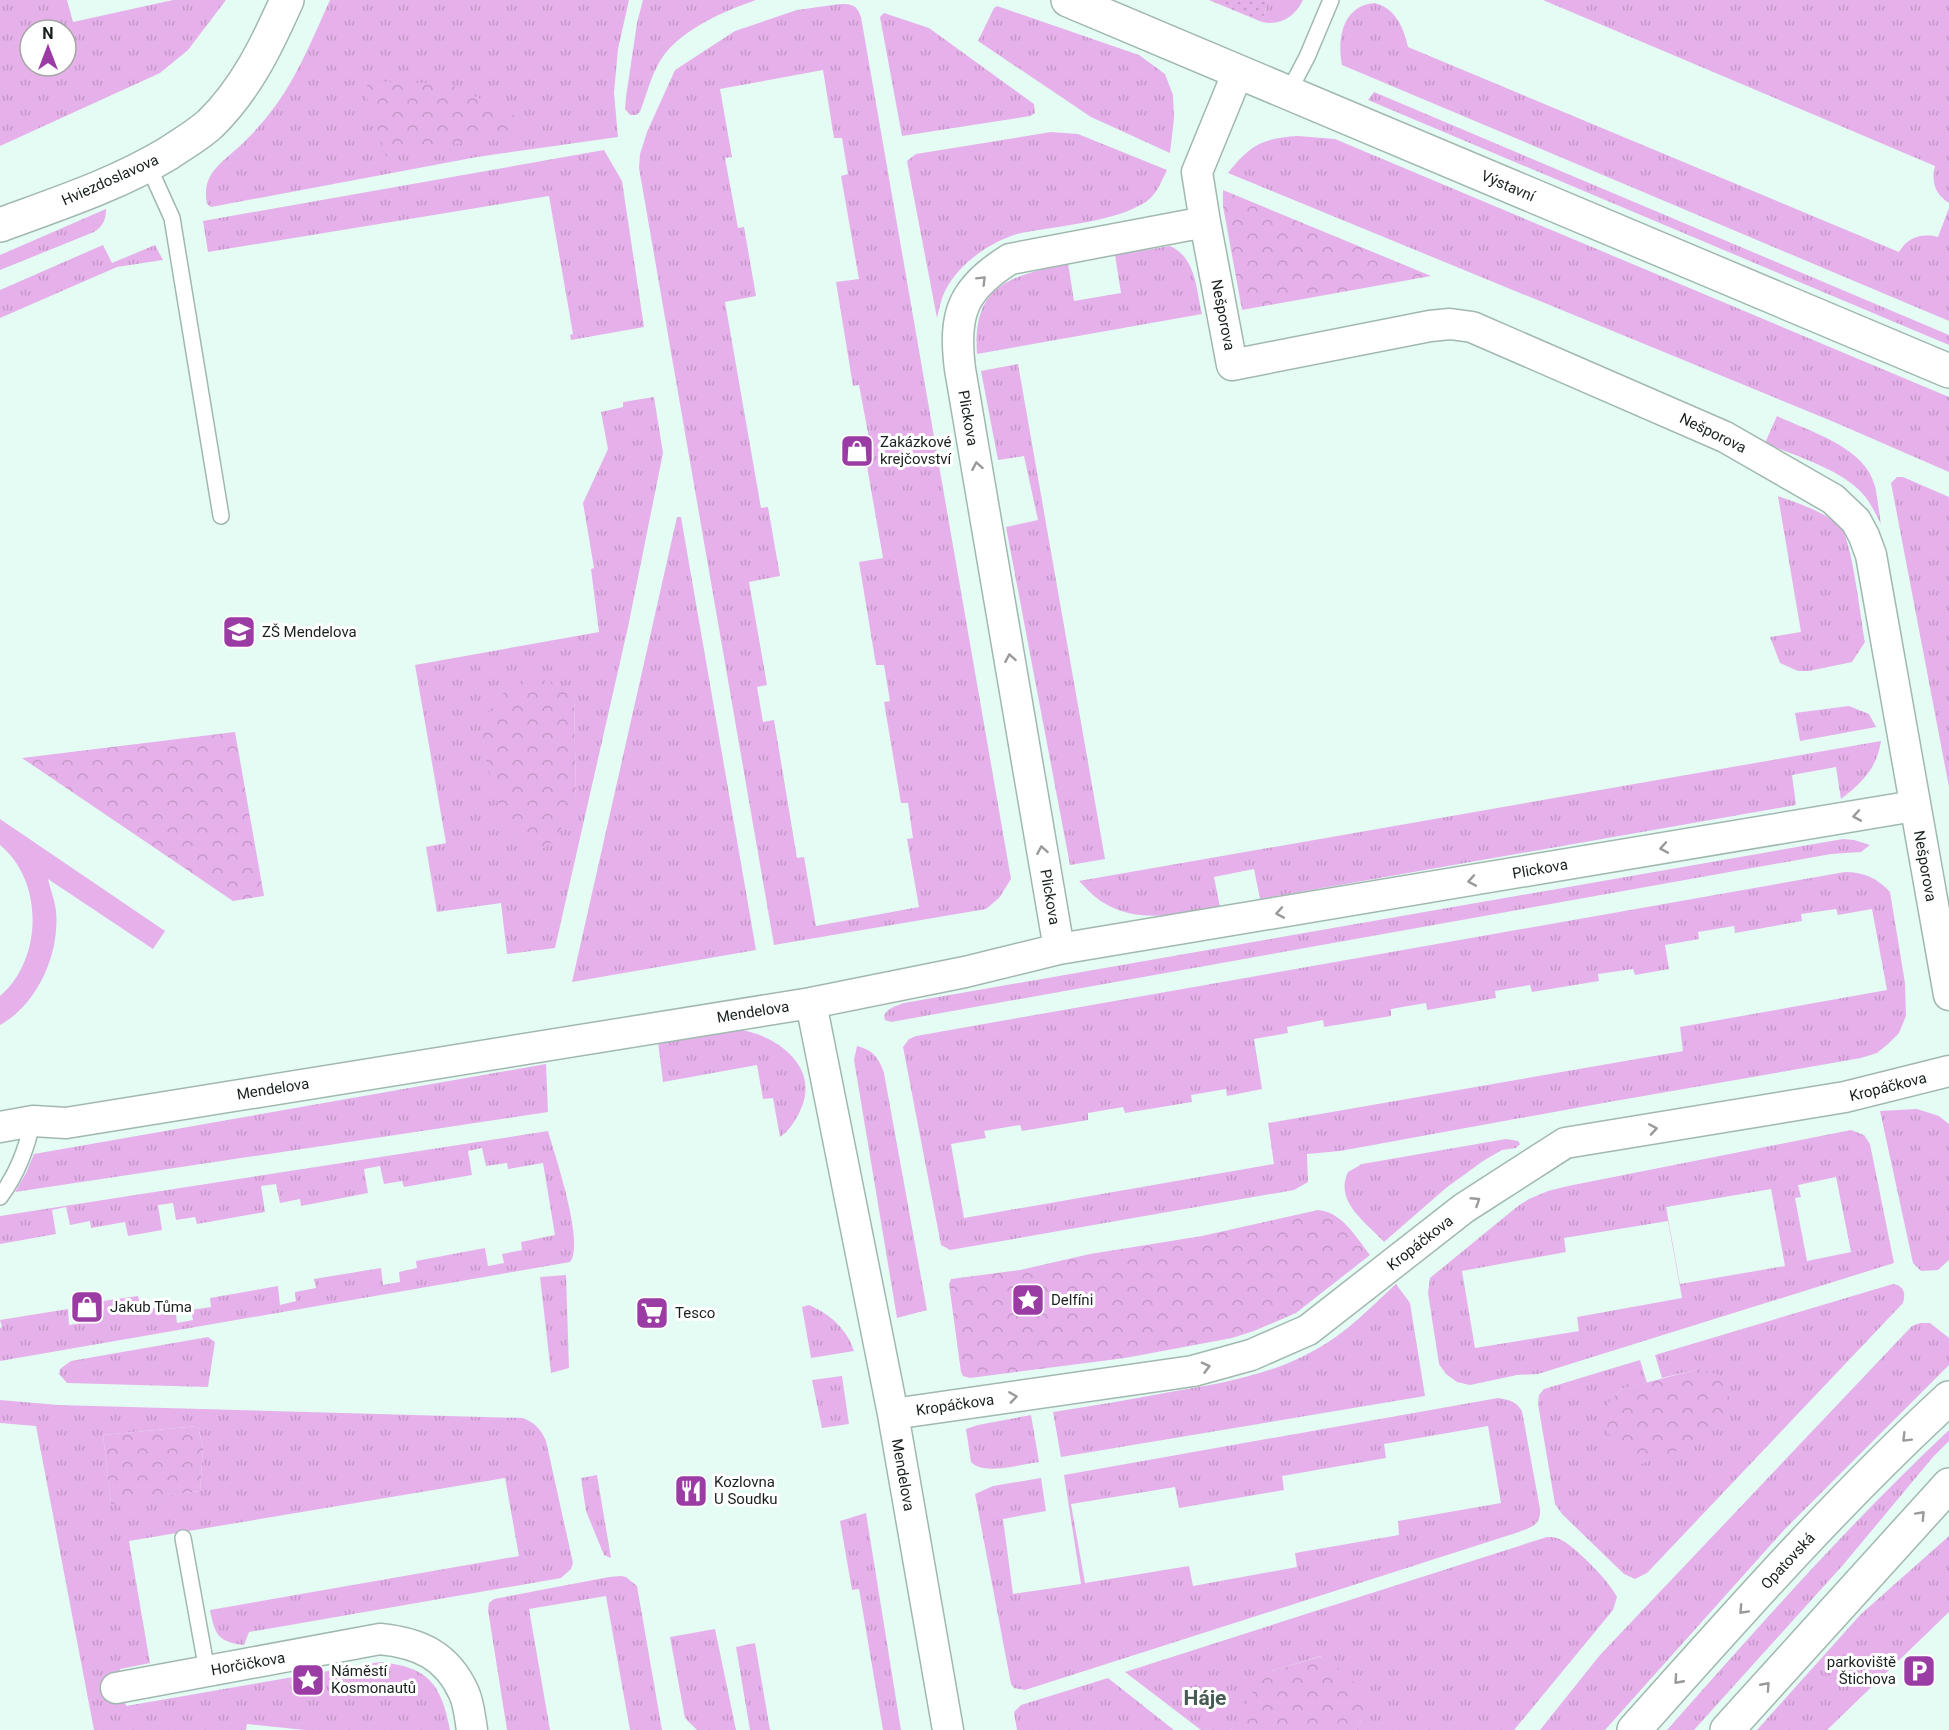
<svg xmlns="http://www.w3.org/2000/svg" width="1949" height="1730" viewBox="0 0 1949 1730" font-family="Roboto,sans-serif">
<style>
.grass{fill:url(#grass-tufts);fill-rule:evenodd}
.forest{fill:url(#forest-crowns)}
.garden{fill:url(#garden-dots)}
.pitch{fill:#e6b1eb}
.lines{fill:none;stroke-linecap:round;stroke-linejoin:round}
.lane-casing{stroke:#a1b8b0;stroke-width:18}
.street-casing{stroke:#a1b8b0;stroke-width:33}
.secondary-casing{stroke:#a1b8b0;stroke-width:36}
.lane{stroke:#fff;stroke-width:15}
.street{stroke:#fff;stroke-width:30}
.secondary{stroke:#fff;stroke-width:33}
.oneway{stroke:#989b9a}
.labels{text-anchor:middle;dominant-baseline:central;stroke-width:6;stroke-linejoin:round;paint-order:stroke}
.street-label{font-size:15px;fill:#19211e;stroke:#fff}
.poi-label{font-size:15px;fill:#19211e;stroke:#fff;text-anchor:start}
.district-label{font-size:21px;font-weight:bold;fill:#475b54;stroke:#fff}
</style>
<defs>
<pattern id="grass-tufts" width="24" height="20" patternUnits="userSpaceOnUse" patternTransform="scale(1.5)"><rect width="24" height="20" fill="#e6b1eb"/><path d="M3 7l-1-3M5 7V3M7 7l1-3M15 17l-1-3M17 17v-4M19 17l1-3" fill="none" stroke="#c598c9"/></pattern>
<pattern id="forest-crowns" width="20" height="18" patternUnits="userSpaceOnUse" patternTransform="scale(1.5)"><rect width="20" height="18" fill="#e6b1eb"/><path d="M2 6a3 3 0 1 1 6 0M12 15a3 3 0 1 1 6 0" fill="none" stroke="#c598c9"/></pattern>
<pattern id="garden-dots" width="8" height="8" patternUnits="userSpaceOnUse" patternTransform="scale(1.5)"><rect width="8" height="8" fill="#e6b1eb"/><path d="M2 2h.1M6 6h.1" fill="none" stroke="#c598c9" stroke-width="1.8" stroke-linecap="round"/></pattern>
</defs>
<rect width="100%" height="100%" fill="#e4fcf3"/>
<!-- grass -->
<path class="grass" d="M 0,0 L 67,0 L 73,22 L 173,0 L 226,0 L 188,50 L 160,73 L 0,146 ZM 30,30 L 66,30 L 66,66 L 30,66 Z
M 330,0 L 629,0 L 618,49 L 614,93 L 618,137 L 477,157 L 211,207 L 207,204 C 200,170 228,160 248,138 C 290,96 306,53 330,0 Z
M 643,0 L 756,0 C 724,11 685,28 664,55 C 652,71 647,94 640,112 L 636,115 L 630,115 L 625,109 L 626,97 L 637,23 Z
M 1268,0 L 1303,0 C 1295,17 1280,26 1262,22 Z
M 1543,0 L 1949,0 L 1949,203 C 1935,194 1931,182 1935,166 Z
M 1374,3 C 1395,7 1404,28 1408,47 L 1899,252 C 1908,237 1921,233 1938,237 L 1949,208 L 1949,321 L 1342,65 C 1337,40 1342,6 1374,3 Z
M 840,4 C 852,4 857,5 861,17 L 1011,879 L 999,898 L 986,909 L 774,945 L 639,168 L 640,154 L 647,132 L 675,70 L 735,31 L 797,10 ZM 823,70 L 834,138 L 842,138 L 848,174 L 841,176 L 859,279 L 836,282 L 853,386 L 859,385 L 872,454 L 865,455 L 883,558 L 859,562 L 876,665 L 884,665 L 890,701 L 884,702 L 901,803 L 908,803 L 913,838 L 907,839 L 919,907 L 816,926 L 804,857 L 797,858 L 774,720 L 763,722 L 757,687 L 767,685 L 749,582 L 780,576 L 768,507 L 761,508 L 725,302 L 756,296 L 744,227 L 738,228 L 725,158 L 732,157 L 720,89 Z
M 997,6 L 1139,55 L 1165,74 L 1173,95 L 1174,118 L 1170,153 L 1091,117 L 978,41 L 994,8 Z
M 884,13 L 929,28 L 1034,104 L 1035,113 L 1030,116 L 902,136 L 880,17 Z
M 1374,92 L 1949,335 L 1949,345 L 1368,100 Z
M 1051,132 L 1078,134 L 1167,170 C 1162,180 1157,194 1147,201 C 1117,222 1057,226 1021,233 C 991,241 959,263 945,291 C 941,299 939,310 937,318 L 907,161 L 916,154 Z
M 1298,136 L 1335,139 L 1949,397 L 1949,472 L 1834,422 L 1228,173 C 1250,145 1263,138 1298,136 Z
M 604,150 L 622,181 L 644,327 L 571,340 L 570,335 L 573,334 L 549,196 L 208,252 L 203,221 Z
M 106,209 C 106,220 103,226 94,232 L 0,270 L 0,255 Z
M 103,245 L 112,263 L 155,245 L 163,260 L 117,267 L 0,318 L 0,290 Z
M 1170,246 C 1196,258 1196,288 1202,314 L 977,354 C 972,284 1010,277 1068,263 L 1074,301 L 1121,293 L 1115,255 Z
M 1018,364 L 1105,859 L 1070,865 L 1006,527 L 1038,520 L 1024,456 L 998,460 L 981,371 Z
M 654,397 L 663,453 L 628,627 L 555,948 L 507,954 L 501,903 L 437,912 L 426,847 L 446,843 L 415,665 L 599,632 L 591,569 L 594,568 L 583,503 L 608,449 L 601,412 L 623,407 L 623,402 ZM 574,696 L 576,799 L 568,812 L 516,836 C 499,807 488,772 483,739 Z
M 1777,416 C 1807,430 1859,446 1872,478 C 1878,492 1878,509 1881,524 C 1875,513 1870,501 1861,492 C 1839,469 1795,456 1765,443 Z
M 1897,477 L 1903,477 L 1949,497 L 1949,787 L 1891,483 Z
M 1778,496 C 1797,503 1827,512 1841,528 C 1852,540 1861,621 1865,642 L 1852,662 L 1809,671 L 1798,671 L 1780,663 L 1770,637 L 1801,632 Z
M 677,517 L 681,517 L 756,950 L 572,982 Z
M 1849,706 L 1869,714 L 1876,727 L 1800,741 L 1795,713 Z
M 1881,741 C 1877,768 1862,783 1841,799 L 1836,767 L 1792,775 L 1796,805 L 1260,899 L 1254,869 L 1214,877 L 1220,907 C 1182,913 1140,925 1104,903 C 1095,898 1087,889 1079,881 Z
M 1843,839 L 1854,840 L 1870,845 L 1861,852 L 1831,854 L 891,1022 L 885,1020 L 884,1016 C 887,1008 896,1006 904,1003 Z
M 1845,872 C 1864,872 1877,878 1890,892 L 1905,983 L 1906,1016 L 1899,1033 L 1888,1044 L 1877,1053 L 1861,1058 L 1609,1102 L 1340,1151 L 1307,1154 L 1308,1182 L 1294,1190 L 950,1250 L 941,1245 L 903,1047 L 909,1039 L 916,1036 ZM 1836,909 L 1838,915 L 1872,909 L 1887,990 L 1680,1027 L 1683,1051 L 1268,1123 L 1274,1164 L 964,1218 L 951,1144 L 986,1138 L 984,1131 L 1020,1125 L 1022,1131 L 1088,1120 L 1088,1113 L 1123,1107 L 1125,1113 L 1192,1102 L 1191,1095 L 1226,1089 L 1227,1096 L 1262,1089 L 1254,1039 L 1288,1033 L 1287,1027 L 1323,1020 L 1324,1027 L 1391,1016 L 1391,1009 L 1426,1003 L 1427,1010 L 1496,998 L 1495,991 L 1530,985 L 1532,992 L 1599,981 L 1598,974 L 1633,969 L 1635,975 L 1669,969 L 1665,945 L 1699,939 L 1698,932 L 1734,926 L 1735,933 L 1802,921 L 1801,914 Z
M 741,1030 C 779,1036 821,1069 800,1111 C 795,1121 790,1130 780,1137 L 773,1098 L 763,1099 L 757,1065 L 663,1082 L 658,1042 Z
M 857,1046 C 873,1050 879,1058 884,1073 L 927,1310 L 897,1318 L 854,1060 Z
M 546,1064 L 548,1112 L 15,1192 L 26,1173 L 34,1154 Z
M 1917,1109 L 1939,1116 L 1949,1124 L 1949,1260 L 1938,1270 L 1921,1271 L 1913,1263 L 1880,1111 Z
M 1851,1130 L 1864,1135 L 1870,1144 L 1894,1263 L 1538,1374 L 1517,1375 L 1470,1385 L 1457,1382 L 1446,1374 L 1439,1364 L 1428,1293 L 1430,1278 L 1518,1206 L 1529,1199 L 1548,1191 L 1568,1186 ZM 1836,1177 L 1851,1252 L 1807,1261 L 1795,1198 L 1801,1197 L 1798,1185 ZM 1771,1189 L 1785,1266 L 1680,1284 L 1666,1207 ZM 1668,1221 L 1682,1298 L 1577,1317 L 1579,1331 L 1475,1348 L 1462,1271 L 1566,1252 L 1564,1238 Z
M 548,1131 C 555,1156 585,1243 570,1262 L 0,1361 L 0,1328 L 2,1327 L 0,1320 L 68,1309 L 69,1325 L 87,1322 L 85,1312 L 104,1309 L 103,1301 L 138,1296 L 141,1310 L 175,1305 L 177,1323 L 193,1320 L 191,1310 L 211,1307 L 210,1298 L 278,1286 L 280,1305 L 296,1301 L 295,1292 L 316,1288 L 314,1279 L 381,1268 L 383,1285 L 400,1282 L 399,1272 L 417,1268 L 416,1261 L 485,1248 L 488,1266 L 504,1263 L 502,1254 L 522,1250 L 521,1242 L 555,1235 L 543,1163 L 508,1169 L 507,1163 L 486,1166 L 482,1148 L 468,1151 L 472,1175 L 404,1187 L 402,1181 L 384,1184 L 380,1166 L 364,1169 L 368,1193 L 301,1206 L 300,1199 L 280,1203 L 276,1184 L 261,1186 L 265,1212 L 197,1224 L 195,1217 L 176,1220 L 173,1203 L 158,1205 L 162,1230 L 128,1236 L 125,1222 L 91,1228 L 90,1221 L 70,1225 L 66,1207 L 52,1210 L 56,1234 L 0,1244 L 0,1216 Z
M 1506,1139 L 1518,1141 L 1520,1144 L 1516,1148 L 1502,1150 L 1483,1161 L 1446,1188 L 1384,1242 C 1366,1222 1334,1202 1348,1172 L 1362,1164 Z
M 566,1275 L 569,1368 L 551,1373 L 540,1277 Z
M 1396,1284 L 1410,1303 L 1425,1396 L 1061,1457 L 1053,1412 C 1093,1406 1132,1399 1170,1392 C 1219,1384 1271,1375 1315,1350 C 1345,1334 1371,1307 1396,1284 Z
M 1893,1284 C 1904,1286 1906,1293 1903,1303 L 1647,1573 L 1635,1579 L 1624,1574 L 1562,1514 L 1555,1504 L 1538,1404 L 1539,1395 L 1544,1389 L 1640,1360 L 1647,1383 L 1622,1389 L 1612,1398 L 1699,1369 L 1662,1378 L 1655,1355 Z
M 809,1305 C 830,1314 847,1329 854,1351 L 811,1358 L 802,1307 Z
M 1920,1323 L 1930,1323 L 1949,1338 L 1949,1365 L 1784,1530 L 1605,1730 L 1540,1730 L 1600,1655 L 1637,1616 L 1912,1326 Z
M 208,1337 L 215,1342 L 208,1387 L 67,1383 L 59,1374 L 60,1369 L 71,1361 Z
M 842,1376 L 849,1424 L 822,1428 L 812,1380 Z
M 1498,1398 C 1509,1400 1516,1401 1522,1411 L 1540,1509 C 1541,1525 1532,1527 1519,1532 L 1025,1690 L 1014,1688 L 1011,1684 L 975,1494 L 993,1486 L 1041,1478 L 1046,1511 L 1003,1519 L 1013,1594 L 1081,1584 L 1064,1475 ZM 1488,1426 L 1501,1503 L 1398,1521 L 1399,1535 L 1295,1553 L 1297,1567 L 1193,1586 L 1189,1566 L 1085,1583 L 1071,1504 L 1175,1487 L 1179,1508 L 1284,1490 L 1282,1476 L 1386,1458 L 1384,1444 Z
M 0,1400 L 58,1405 L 523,1418 C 535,1423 541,1429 546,1441 L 573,1563 L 571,1569 L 561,1578 L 249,1632 L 244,1645 C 218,1642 215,1635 210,1610 L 519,1556 L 505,1478 L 129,1541 L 150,1663 L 120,1669 L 126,1706 L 380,1662 C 428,1667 441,1683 450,1730 L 305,1730 L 247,1724 L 246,1730 L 94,1730 L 36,1426 L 0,1423 ZM 198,1426 L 203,1448 L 200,1491 L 111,1503 L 103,1435 Z
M 1031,1415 L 1039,1462 C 1021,1464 984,1476 971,1462 L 966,1429 L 978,1425 Z
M 1949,1430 L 1949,1441 L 1933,1457 L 1843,1565 L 1694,1730 L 1667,1730 C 1758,1627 1849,1524 1949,1430 Z
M 597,1475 L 611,1558 L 604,1555 L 586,1511 L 581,1478 Z
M 866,1513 L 901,1730 L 883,1730 L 859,1589 L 852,1590 L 840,1521 Z
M 1949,1536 L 1949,1612 L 1827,1730 L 1757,1730 L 1861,1614 Z
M 1547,1537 C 1554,1537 1559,1538 1565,1542 C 1581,1553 1609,1581 1617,1597 L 1613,1610 L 1514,1730 L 1356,1730 L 1361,1720 L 1363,1702 L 1321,1656 L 1271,1671 L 1231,1730 L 1201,1730 L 1125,1672 Z
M 621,1576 L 626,1577 L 637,1586 L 662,1730 L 630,1730 L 606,1596 L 529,1609 L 550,1730 L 507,1730 L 488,1610 L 489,1603 L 494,1599 L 609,1577 Z
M 715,1629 L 736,1730 L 697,1730 L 685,1718 L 670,1637 Z
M 755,1643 L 770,1730 L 750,1730 L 736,1647 Z
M 1108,1678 L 1174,1730 L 1017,1730 L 1014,1712 L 1021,1705 Z"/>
<!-- forest -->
<path class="forest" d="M 369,81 L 449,84 L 522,119 L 521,133 L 386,156 L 365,92 Z
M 1223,190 L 1431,276 L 1242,310 L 1223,206 Z
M 525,679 L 550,681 L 574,696 L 576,799 L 556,839 L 544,848 C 534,846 522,843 515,835 C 502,820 484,760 483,740 C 483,733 485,723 487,717 C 495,698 507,688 525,679 Z
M 235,732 L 264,896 L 233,901 L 22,758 Z
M 1318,1210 C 1342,1212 1356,1237 1370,1255 L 1296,1313 L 1254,1331 L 1232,1338 L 1125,1358 L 970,1378 L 963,1376 L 961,1372 L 949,1284 L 951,1279 L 1020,1270 L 1090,1254 L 1202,1236 Z
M 1699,1369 L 1723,1376 L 1730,1400 L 1728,1413 L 1689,1446 L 1641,1464 L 1629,1460 L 1598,1419 L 1612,1398 L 1622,1389 Z
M 198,1426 L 203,1448 L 200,1491 L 111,1504 L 103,1435 Z
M 1322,1656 C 1348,1676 1378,1694 1356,1730 L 1231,1730 L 1261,1677 L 1271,1671 Z"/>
<!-- garden -->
<path class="garden" d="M 1209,0 L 1268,0 L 1262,22 Z"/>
<!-- pitch -->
<path class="pitch" d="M 0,819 L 165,931 L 153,949 L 48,879 C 50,889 55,900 56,911 C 60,953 38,1004 0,1025 L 0,996 C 43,959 44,881 0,845 Z"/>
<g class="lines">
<defs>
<path id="lane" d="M 1288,93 L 1307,57 L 1331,0
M 148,165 L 172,218 L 221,516
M 0,1197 C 18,1173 26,1149 33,1121
M 183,1538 L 207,1671"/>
<path id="street" d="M 1238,72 L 1197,172 L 1205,222 L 1232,365 L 1430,326 L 1450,324 L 1472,327 L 1725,437 L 1833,499 L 1856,521 L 1864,536 L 1871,555 L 1949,995
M 1059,949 L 960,369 C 953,314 962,289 1010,259 L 1205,222
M 811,1003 L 893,1414 L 948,1730
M 0,1127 L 33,1121 L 66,1123 L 811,1003 L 965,972 L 1059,949 L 1914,806
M 893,1414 L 1193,1371 L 1251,1355 L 1308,1330 L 1464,1208 L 1565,1143 L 1845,1097 L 1949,1071
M 116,1688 L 380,1639 C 419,1643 447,1655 464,1693 C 469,1704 470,1718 472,1730"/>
<path id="secondary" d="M 1068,0 L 1949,371
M 0,225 C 57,204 116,185 169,153 C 182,144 198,135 210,124 C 246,89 267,45 287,0
M 1634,1730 C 1735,1617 1837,1501 1949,1398
M 1727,1730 L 1949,1485"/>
</defs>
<!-- lane casing -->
<use href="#lane" class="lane-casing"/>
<!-- street casing -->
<use href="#street" class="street-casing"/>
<!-- secondary casing -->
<use href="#secondary" class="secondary-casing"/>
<!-- lane -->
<use href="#lane" class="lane"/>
<!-- street -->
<use href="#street" class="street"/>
<!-- secondary -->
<use href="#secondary" class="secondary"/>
</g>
<!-- one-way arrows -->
<defs><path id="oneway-chevron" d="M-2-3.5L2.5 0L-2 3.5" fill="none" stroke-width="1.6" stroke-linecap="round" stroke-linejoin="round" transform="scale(1.5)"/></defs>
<g class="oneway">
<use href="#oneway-chevron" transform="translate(982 280) rotate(-45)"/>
<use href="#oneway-chevron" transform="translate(977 466) rotate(-100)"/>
<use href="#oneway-chevron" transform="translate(1010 658) rotate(-100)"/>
<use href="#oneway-chevron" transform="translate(1857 816) rotate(170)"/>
<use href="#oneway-chevron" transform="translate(1664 848) rotate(170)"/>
<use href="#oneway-chevron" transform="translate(1042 850) rotate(-100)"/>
<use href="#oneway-chevron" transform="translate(1472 881) rotate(170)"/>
<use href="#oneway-chevron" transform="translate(1280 913) rotate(170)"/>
<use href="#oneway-chevron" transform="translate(1653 1129) rotate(-9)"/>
<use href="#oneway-chevron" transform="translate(1476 1201) rotate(-33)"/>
<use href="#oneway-chevron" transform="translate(1206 1367) rotate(-15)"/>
<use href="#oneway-chevron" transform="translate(1013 1397) rotate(-8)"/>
<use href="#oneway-chevron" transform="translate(1906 1438) rotate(135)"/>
<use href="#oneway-chevron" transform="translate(1921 1515) rotate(-47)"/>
<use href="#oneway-chevron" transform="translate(1743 1610) rotate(133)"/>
<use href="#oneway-chevron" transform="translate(1678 1680) rotate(132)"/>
<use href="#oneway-chevron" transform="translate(1766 1686) rotate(-48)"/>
</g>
<!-- icons -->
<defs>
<symbol id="shop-square" viewBox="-11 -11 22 22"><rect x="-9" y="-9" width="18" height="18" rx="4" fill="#9b3ca5" stroke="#fff"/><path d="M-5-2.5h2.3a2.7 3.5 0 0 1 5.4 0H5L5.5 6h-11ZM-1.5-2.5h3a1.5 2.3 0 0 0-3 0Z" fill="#fff"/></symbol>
<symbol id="school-square" viewBox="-11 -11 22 22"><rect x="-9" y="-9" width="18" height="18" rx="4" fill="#9b3ca5" stroke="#fff"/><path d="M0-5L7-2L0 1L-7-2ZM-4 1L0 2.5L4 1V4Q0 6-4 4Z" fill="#fff"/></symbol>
<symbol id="sight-square" viewBox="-11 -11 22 22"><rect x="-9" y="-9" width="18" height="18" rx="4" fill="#9b3ca5" stroke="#fff"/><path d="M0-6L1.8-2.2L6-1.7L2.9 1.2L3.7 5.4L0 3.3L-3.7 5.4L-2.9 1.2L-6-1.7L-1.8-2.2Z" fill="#fff"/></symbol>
<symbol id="supermarket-square" viewBox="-11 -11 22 22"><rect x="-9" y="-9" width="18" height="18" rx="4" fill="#9b3ca5" stroke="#fff"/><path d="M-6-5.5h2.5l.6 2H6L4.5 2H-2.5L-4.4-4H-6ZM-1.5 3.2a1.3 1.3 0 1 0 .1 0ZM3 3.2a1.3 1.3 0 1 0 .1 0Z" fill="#fff"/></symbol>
<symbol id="restaurant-square" viewBox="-11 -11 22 22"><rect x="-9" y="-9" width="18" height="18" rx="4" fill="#9b3ca5" stroke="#fff"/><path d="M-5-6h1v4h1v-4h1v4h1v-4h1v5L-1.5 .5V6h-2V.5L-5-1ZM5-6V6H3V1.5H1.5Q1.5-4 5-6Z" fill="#fff"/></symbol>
<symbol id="parking-square" viewBox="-11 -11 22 22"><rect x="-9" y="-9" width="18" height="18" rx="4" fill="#9b3ca5" stroke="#fff"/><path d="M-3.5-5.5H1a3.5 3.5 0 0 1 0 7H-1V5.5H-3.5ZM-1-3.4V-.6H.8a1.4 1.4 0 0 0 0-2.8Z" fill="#fff"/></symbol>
</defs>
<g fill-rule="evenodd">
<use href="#shop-square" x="838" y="432" width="38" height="38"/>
<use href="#school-square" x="220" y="613" width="38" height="38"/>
<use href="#sight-square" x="1009" y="1281" width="38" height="38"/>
<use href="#shop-square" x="68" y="1288" width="38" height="38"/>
<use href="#supermarket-square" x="633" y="1294" width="38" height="38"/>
<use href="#restaurant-square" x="672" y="1472" width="38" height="38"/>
<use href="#parking-square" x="1900" y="1652" width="38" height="38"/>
<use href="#sight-square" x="289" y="1661" width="38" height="38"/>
</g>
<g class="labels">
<!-- street labels -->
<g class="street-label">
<text transform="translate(110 180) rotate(-24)">Hviezdoslavova</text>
<text transform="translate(1508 186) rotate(23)">Výstavní</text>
<text transform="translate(1223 315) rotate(79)">Nešporova</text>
<text transform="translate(968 418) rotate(80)">Plickova</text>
<text transform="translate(1713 433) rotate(26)">Nešporova</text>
<text transform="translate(1925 866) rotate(80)">Nešporova</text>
<text transform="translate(1540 869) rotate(-10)">Plickova</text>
<text transform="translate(1050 897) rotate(80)">Plickova</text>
<text transform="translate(753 1012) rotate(-9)">Mendelova</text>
<text transform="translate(1888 1087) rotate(-14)">Kropáčkova</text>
<text transform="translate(273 1089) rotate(-9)">Mendelova</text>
<text transform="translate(1420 1243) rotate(-38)">Kropáčkova</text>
<text transform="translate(955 1405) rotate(-8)">Kropáčkova</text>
<text transform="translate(903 1475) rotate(80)">Mendelova</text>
<text transform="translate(1788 1561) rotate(-47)">Opatovská</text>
<text transform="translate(248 1664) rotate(-10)">Horčičkova</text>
</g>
<!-- poi labels -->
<g class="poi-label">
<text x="880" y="442">Zakázkové<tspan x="880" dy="17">krejčovství</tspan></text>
<text x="262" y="632">ZŠ Mendelova</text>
<text x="1051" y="1300">Delfíni</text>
<text x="110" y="1307">Jakub Tůma</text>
<text x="675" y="1313">Tesco</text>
<text x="714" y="1482">Kozlovna<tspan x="714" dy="17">U Soudku</tspan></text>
<text x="1896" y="1662" text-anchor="end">parkoviště<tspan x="1896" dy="17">Štichova</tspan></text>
<text x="331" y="1671">Náměstí<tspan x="331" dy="17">Kosmonautů</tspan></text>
</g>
<!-- district labels -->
<g class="district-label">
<text x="1205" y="1698">Háje</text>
</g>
</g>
<!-- north arrow -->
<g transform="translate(48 48)"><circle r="28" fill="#ffffff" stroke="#a3a6a5" stroke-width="1.5"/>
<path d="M0-4.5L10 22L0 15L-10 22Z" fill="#9b3ca5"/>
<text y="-9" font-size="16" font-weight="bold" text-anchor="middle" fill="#19211e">N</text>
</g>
</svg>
